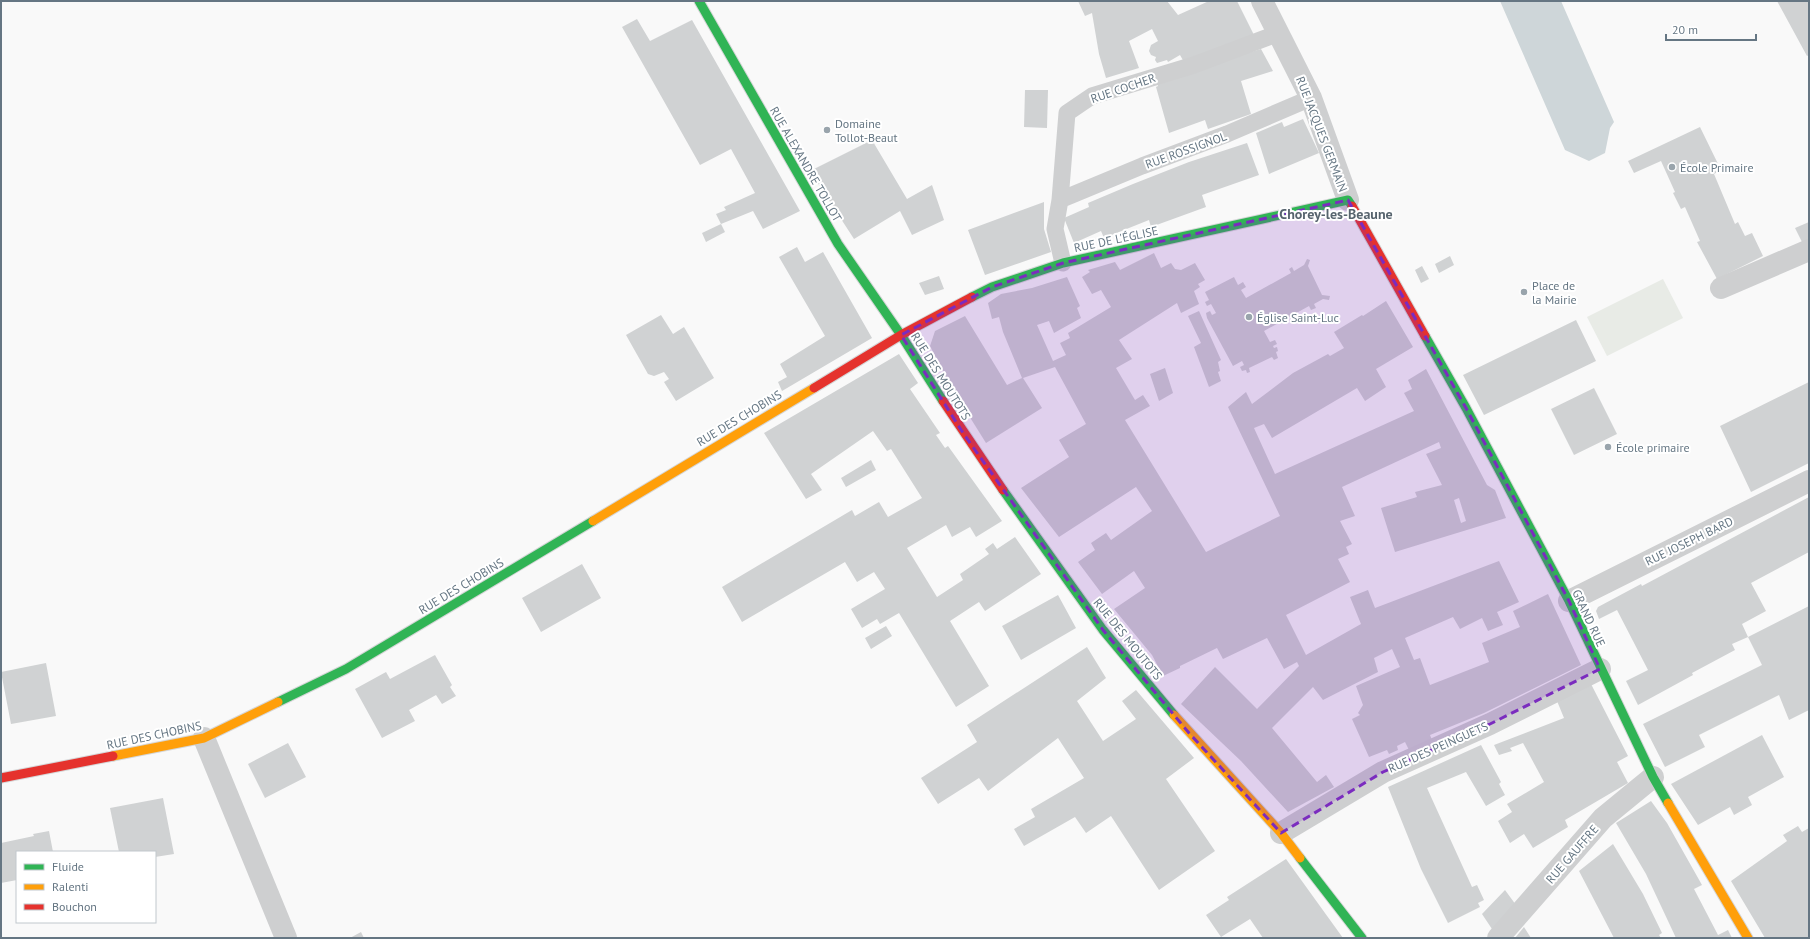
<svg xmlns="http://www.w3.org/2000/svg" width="1810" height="939" viewBox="0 0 1810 939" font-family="'PT Sans',sans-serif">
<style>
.green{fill:#e8ebe6}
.water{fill:#ced6d9}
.building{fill:#d0d2d3;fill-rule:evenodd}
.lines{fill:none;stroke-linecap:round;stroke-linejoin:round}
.fast-casing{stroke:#d5d6d7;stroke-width:11}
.slow-casing{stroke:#d5d6d7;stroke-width:11}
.jam-casing{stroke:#d5d6d7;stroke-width:11}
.lane{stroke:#cecfd0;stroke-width:17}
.street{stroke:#cecfd0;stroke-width:22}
.fast{stroke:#30b455;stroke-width:9}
.slow{stroke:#ff9f0a;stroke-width:9}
.jam{stroke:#e5322d;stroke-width:9}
.marked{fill:#7b2cbf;fill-opacity:0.2;stroke:#7b2cbf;stroke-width:3;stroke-dasharray:8 5;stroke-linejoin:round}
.poi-dot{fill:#99a4ac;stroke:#fff;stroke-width:1.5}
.labels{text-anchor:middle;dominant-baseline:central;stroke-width:4;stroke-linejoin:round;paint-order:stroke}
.street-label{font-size:12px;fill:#657683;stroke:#fff}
.poi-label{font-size:12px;fill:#657683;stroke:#fff;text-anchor:start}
.quarter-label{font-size:14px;font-weight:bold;fill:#57646e;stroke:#fff}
</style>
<rect width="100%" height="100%" fill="#f9f9f9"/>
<!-- green -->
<path class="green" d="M 1663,279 L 1683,318 L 1607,356 L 1587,317 Z"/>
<!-- water -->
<path class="water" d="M 1500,1 L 1561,1 L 1614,122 L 1610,128 L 1605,153 L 1589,161 L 1565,150 Z"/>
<!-- building -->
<path class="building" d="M 1078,1 L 1167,1 L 1178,15 L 1209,1 L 1237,1 L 1254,35 L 1184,62 L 1180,55 L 1168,62 L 1167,60 L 1157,63 L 1155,60 L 1156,57 L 1151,55 L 1149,51 L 1151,45 L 1158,41 L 1152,29 L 1129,41 L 1139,68 L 1106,78 L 1099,54 L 1092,13 L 1085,16 Z
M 1777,1 L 1809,1 L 1809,55 L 1807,56 Z
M 637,19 L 650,41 L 692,20 L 800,211 L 763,229 L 753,211 L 721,224 L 716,214 L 726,210 L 724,207 L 755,193 L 731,149 L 700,165 L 622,27 Z
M 1261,49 L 1273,71 L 1241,81 L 1251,114 L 1208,129 L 1205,120 L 1169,133 L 1156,87 L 1158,86 L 1156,80 Z
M 1025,90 L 1048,90 L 1047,128 L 1024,127 Z
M 1303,119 L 1319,153 L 1269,174 L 1256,133 L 1282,122 L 1284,127 Z
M 1700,127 L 1721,170 L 1714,174 L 1735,224 L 1738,222 L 1745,236 L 1752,233 L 1763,256 L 1717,279 L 1697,242 L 1700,241 L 1685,207 L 1681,209 L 1673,193 L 1675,192 L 1661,161 L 1634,173 L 1628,161 Z
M 872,140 L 907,199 L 932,185 L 944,220 L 912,235 L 900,211 L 854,239 L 810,171 Z
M 1247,143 L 1259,175 L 1202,195 L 1206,207 L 1151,227 L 1149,220 L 1104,238 L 1101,231 L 1074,243 L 1064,218 L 1089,207 L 1088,203 L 1133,184 L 1189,162 Z
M 1044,202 L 1044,229 L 1051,252 L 985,275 L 968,230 Z
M 1809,222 L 1809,243 L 1803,244 L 1795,228 Z
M 721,224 L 725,232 L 706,242 L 702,233 Z
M 797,247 L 805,262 L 823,252 L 872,338 L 782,391 L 778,382 L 787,377 L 780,364 L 825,336 L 779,257 Z
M 1154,253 L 1161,268 L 1171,263 L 1175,269 L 1181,270 L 1195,263 L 1205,280 L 1198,284 L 1200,287 L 1194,291 L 1199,304 L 1181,313 L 1177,303 L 1119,340 L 1132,359 L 1116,368 L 1135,400 L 1143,395 L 1150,406 L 1125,420 L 1206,552 L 1280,516 L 1228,407 L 1246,392 L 1252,404 L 1293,373 L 1328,354 L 1330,356 L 1344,348 L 1334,332 L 1362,315 L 1363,316 L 1386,301 L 1413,347 L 1376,369 L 1386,387 L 1365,401 L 1357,388 L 1272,438 L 1264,424 L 1254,428 L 1275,474 L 1414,411 L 1404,393 L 1412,389 L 1408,380 L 1426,369 L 1487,485 L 1495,490 L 1506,518 L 1395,552 L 1381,508 L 1417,497 L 1415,492 L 1442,485 L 1426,454 L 1441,448 L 1439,442 L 1342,487 L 1355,516 L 1340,521 L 1352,544 L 1346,547 L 1349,554 L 1338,559 L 1350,582 L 1286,615 L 1306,655 L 1361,624 L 1350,597 L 1368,590 L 1375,608 L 1499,561 L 1519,602 L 1497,612 L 1503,625 L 1488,631 L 1482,618 L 1460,629 L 1453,617 L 1405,638 L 1414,660 L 1420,658 L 1430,685 L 1489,662 L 1482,643 L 1520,627 L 1513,611 L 1548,594 L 1581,665 L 1484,713 L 1430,735 L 1432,740 L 1409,750 L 1405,742 L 1397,746 L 1398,750 L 1389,754 L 1387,750 L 1369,757 L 1352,719 L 1360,715 L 1358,713 L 1363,705 L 1356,686 L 1400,667 L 1392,649 L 1374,658 L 1378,672 L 1323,700 L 1313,687 L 1272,728 L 1317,782 L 1326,775 L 1334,787 L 1288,812 L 1241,761 L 1181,704 L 1215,667 L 1257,709 L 1299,666 L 1297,662 L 1284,669 L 1267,638 L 1223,659 L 1217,648 L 1180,666 L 1180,668 L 1163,676 L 1152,655 L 1114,609 L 1145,588 L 1134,571 L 1102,594 L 1078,562 L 1095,550 L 1091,543 L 1106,533 L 1111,540 L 1152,511 L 1136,487 L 1059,537 L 1021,488 L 1069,457 L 1059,440 L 1086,424 L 1055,367 L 1023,378 L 1042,408 L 986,443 L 951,387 L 930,346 L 935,331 L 965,316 L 1007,385 L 1022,378 L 1003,332 L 999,317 L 992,319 L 988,303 L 1001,294 L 1032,288 L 1067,277 L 1080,306 L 1077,308 L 1081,318 L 1054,333 L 1049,321 L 1037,325 L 1053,361 L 1066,355 L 1060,343 L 1070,338 L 1068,333 L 1111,307 L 1101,290 L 1092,294 L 1082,277 L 1090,272 L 1088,270 L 1115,262 L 1120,270 ZM 1459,498 L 1466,521 L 1461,523 L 1454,500 Z
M 1450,256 L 1454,265 L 1439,273 L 1435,264 Z
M 1307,259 L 1310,260 L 1308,266 L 1322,295 L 1330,296 L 1329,300 L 1323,299 L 1314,304 L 1316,308 L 1311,310 L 1309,306 L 1264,331 L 1270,342 L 1275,340 L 1277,344 L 1273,346 L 1274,348 L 1277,347 L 1278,351 L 1276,352 L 1278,358 L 1274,360 L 1272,357 L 1249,368 L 1250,372 L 1247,373 L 1246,370 L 1242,371 L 1240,367 L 1244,365 L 1242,361 L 1233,366 L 1207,318 L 1206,313 L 1210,311 L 1212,315 L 1216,313 L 1211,304 L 1207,306 L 1205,302 L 1209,300 L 1205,292 L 1234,277 L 1238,285 L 1243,282 L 1246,287 L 1241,290 L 1246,298 L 1291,273 L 1289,269 L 1292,267 L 1294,271 L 1304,265 Z
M 1422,266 L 1429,279 L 1421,283 L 1415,270 Z
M 939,276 L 944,289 L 925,295 L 919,283 Z
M 1199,311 L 1221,360 L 1218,362 L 1220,371 L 1218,372 L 1221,381 L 1209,387 L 1194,347 L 1201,343 L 1188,316 Z
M 661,315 L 673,334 L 684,327 L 714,378 L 676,401 L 664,382 L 669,379 L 664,372 L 654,376 L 648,374 L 626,335 Z
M 1576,320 L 1596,361 L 1484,415 L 1463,375 Z
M 899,354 L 918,383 L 910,389 L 940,433 L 936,435 L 945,448 L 948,446 L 1002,521 L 976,537 L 970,527 L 952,537 L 946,525 L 907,548 L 937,597 L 963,580 L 960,574 L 989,554 L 985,549 L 993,543 L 997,549 L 1015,537 L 1041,574 L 985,611 L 979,602 L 950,621 L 989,686 L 956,707 L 899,613 L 880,624 L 877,619 L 862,628 L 851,609 L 885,589 L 874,572 L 857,582 L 845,562 L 742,622 L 722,587 L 852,510 L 855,516 L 879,502 L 888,517 L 922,498 L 891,449 L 887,451 L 873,431 L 811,474 L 822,490 L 806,499 L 764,433 Z
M 1165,368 L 1173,393 L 1159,401 L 1150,374 Z
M 1809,382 L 1809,463 L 1751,492 L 1720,426 Z
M 1594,388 L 1617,434 L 1574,455 L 1551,409 Z
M 871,460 L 876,470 L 846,487 L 841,478 Z
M 1809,497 L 1809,552 L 1751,583 L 1766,611 L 1742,624 L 1748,637 L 1732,644 L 1735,650 L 1692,673 L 1693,675 L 1638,705 L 1626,681 L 1648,670 L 1617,610 L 1599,619 L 1596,611 L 1598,607 L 1641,584 L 1642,586 Z
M 582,564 L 601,598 L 541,632 L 522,598 Z
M 1058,595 L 1076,628 L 1021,660 L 1002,626 Z
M 1809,606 L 1809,710 L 1789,720 L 1779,695 L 1699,735 L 1705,747 L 1665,767 L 1643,724 L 1762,665 L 1748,637 Z
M 886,626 L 892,636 L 871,649 L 865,638 Z
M 1087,647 L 1106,678 L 1077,701 L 1103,741 L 1136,719 L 1122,701 L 1136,690 L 1194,758 L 1166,779 L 1215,851 L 1159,890 L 1111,816 L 1086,833 L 1075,817 L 1024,846 L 1014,829 L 1035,817 L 1031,809 L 1084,778 L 1058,738 L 988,791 L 979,778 L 938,804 L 921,778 L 977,742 L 967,725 Z
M 435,655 L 452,685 L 450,687 L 456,696 L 442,704 L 436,695 L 409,710 L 415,721 L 382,738 L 355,689 L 386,672 L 390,679 Z
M 46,663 L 56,716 L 11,724 L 1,672 Z
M 1591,684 L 1628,756 L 1617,762 L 1628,783 L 1565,820 L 1568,827 L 1533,848 L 1524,834 L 1510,843 L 1498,821 L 1512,812 L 1507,804 L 1544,782 L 1523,743 L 1510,748 L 1512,751 L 1499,755 L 1494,745 L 1564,718 L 1557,701 Z
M 1762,735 L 1784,777 L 1748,797 L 1752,805 L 1734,815 L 1730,807 L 1698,825 L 1671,784 Z
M 288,743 L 306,777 L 265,798 L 248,764 Z
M 1481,745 L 1501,782 L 1499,784 L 1505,795 L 1486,806 L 1466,772 L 1427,788 L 1472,887 L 1477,885 L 1484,900 L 1478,903 L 1480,907 L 1448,923 L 1421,869 L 1388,787 Z
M 163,798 L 174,854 L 155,857 L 155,852 L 119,852 L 110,808 Z
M 1651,801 L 1667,823 L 1702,885 L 1694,889 L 1718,935 L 1728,930 L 1732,938 L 1676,938 L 1646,874 L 1616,823 Z
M 1798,826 L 1802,832 L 1809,828 L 1809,938 L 1765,938 L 1731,881 L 1787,841 L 1783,835 Z
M 49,831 L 53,852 L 17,852 L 17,880 L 1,883 L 1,843 L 34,836 L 33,834 Z
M 1613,844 L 1643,894 L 1662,933 L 1659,935 L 1661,938 L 1614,938 L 1579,871 Z
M 1286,859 L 1343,938 L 1263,938 L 1250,919 L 1221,937 L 1206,915 L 1229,900 L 1227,897 Z
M 1505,890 L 1516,905 L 1492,929 L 1482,914 Z
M 1524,927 L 1531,938 L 1515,938 Z
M 361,932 L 364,938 L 350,938 Z"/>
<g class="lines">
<defs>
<path id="fast" d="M 699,1 L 838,244 L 901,335 L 943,401
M 972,297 L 992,287 L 1063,263 L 1348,200 L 1352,206
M 1425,336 L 1466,408 L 1569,601 L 1653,777 L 1668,803
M 1003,490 L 1103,630 L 1174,715
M 278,702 L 346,669 L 593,521
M 1300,858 L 1362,938"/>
<path id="slow" d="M 593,521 L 814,388
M 1174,715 L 1281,833 L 1300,858
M 113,756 L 204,738 L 278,702
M 1668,803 L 1748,938"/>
<path id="jam" d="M 1352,206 L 1425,336
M 814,388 L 901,335 L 972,297
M 943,401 L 1003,490
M 1,778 L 113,756"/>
</defs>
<!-- fast casing -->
<use href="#fast" class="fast-casing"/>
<!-- slow casing -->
<use href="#slow" class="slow-casing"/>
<!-- jam casing -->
<use href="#jam" class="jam-casing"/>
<!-- lane -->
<path class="lane" d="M 1060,200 L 1142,166 L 1227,134 L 1311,98
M 1063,263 L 1055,229 L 1060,200 L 1067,113 L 1092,96 L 1194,65 L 1279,33"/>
<!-- street -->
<path class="street" d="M 1262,1 L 1311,98 L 1348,200
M 1721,288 L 1809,250
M 1569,601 L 1809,481
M 204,738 L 286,938
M 1281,833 L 1383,772 L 1490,724 L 1600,669
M 1498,938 L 1603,818 L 1653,777"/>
<!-- fast -->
<use href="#fast" class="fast"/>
<!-- slow -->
<use href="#slow" class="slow"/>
<!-- jam -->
<use href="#jam" class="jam"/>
</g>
<!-- marked area -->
<path class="marked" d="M 1348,200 L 1466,408 L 1569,601 L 1600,669 L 1490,724 L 1383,772 L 1281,833 L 1189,733 L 1103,630 L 963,433 L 901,335 L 992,287 L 1063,263 Z"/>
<!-- markers -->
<g class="poi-dot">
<circle cx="827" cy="130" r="4"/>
<circle cx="1672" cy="167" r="4"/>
<circle cx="1524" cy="292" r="4"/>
<circle cx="1249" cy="317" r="4"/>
<circle cx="1608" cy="447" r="4"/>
</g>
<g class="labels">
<!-- street labels -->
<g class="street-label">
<text transform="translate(1123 88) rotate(-19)">RUE COCHER</text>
<text transform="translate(1322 134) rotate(69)">RUE JACQUES GERMAIN</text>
<text transform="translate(1186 150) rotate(-20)">RUE ROSSIGNOL</text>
<text transform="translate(806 164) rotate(60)">RUE ALEXANDRE TOLLOT</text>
<text transform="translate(1116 239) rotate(-12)">RUE DE L'ÉGLISE</text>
<text transform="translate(941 376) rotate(58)">RUE DES MOUTOTS</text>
<text transform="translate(739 418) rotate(-31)">RUE DES CHOBINS</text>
<text transform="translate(1689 541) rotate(-26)">RUE JOSEPH BARD</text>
<text transform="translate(461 586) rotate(-31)">RUE DES CHOBINS</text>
<text transform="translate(1589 618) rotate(65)">GRAND RUE</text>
<text transform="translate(1128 639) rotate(51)">RUE DES MOUTOTS</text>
<text transform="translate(154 735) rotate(-12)">RUE DES CHOBINS</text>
<text transform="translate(1438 747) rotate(-24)">RUE DES PEINGUETS</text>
<text transform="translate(1572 854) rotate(-49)">RUE GAUFFRE</text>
</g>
<!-- poi labels -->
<g class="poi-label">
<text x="835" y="123">Domaine<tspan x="835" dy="14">Tollot-Beaut</tspan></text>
<text x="1680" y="167">École Primaire</text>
<text x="1532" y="285">Place de<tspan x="1532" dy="14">la Mairie</tspan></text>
<text x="1257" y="317">Église Saint-Luc</text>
<text x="1616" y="447">École primaire</text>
</g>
<!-- quarter labels -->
<g class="quarter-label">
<text x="1336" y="214">Chorey-les-Beaune</text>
</g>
</g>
<!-- border -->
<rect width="1810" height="939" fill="none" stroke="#657683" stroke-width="4"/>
<!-- legend -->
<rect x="16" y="851" width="140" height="72" fill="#ffffff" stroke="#c1c8cd"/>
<rect x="24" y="864" width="20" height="6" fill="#30b455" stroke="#c1c8cd"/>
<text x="52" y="871" font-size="12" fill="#657683">Fluide</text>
<rect x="24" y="884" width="20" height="6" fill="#ff9f0a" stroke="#c1c8cd"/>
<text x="52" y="891" font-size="12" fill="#657683">Ralenti</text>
<rect x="24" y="904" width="20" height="6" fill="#e5322d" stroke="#c1c8cd"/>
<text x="52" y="911" font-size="12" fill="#657683">Bouchon</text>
<!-- scale -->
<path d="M1666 34v6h90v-6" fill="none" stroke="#657683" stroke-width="2"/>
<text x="1672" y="34" font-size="12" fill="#657683" stroke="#ffffff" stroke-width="3" paint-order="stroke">20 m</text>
</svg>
